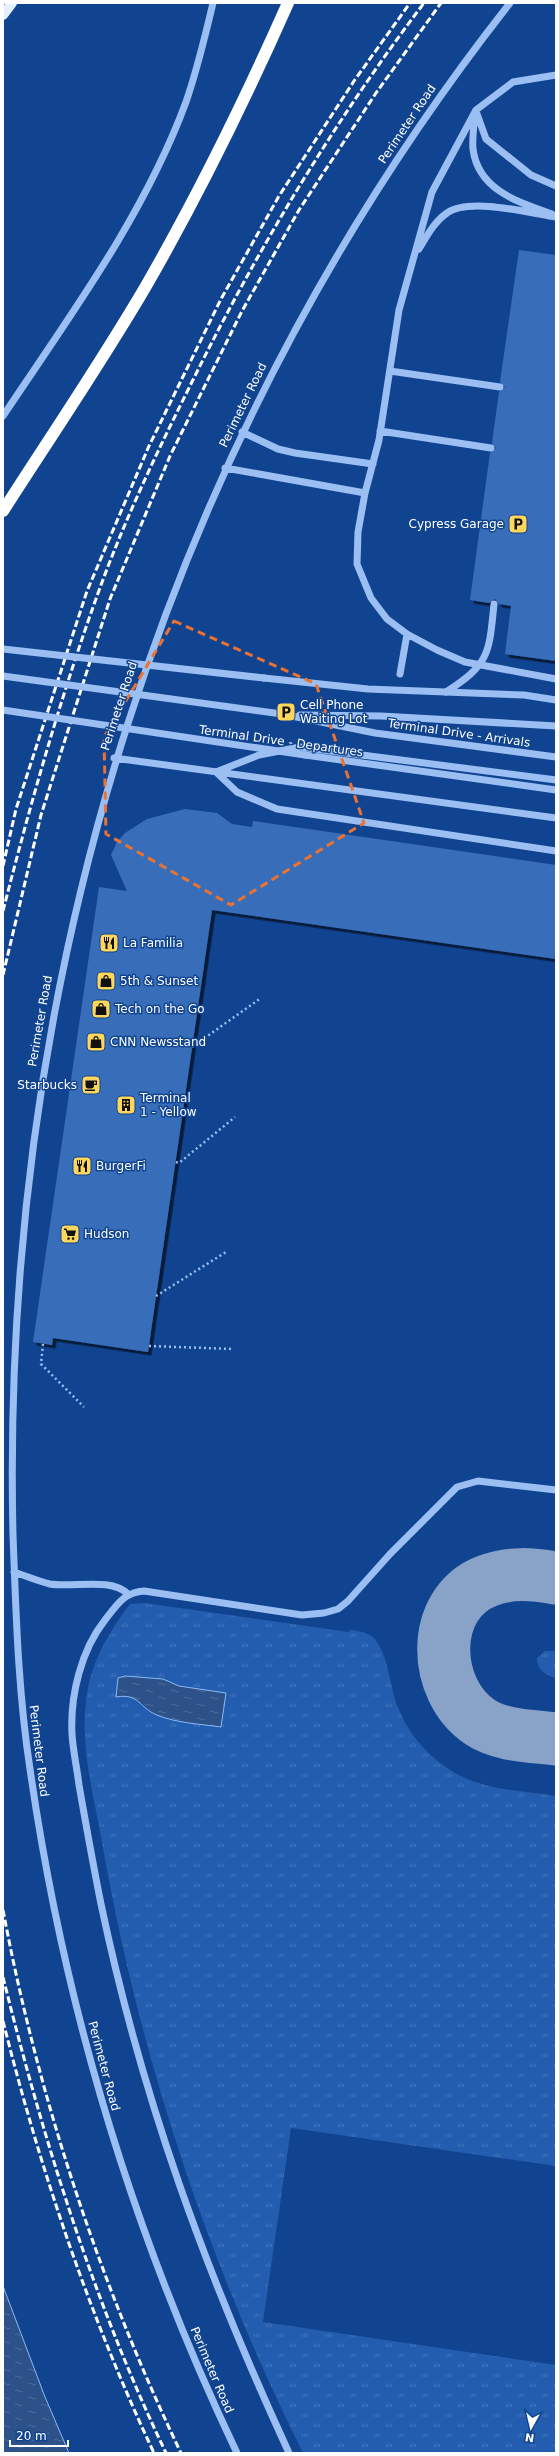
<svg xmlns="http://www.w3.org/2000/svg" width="559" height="2456" viewBox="0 0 559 2456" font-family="'DejaVu Sans',sans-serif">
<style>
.grass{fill:url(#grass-tufts)}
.water{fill:url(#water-ripples);stroke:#8cbaf6}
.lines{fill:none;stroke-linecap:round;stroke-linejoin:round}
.taxiway{stroke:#88a2c8;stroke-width:53}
.building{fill:#396eb9;filter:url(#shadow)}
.path{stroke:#9bbff3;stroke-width:2.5;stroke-dasharray:2 3;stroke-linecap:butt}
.minor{stroke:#9bbff3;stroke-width:7}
.major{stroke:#e6efff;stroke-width:10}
.highway{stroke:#fff;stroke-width:12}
.rail{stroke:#fff;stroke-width:3;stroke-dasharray:7 3;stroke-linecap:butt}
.minor-bridge{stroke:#9bbff3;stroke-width:7}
.marked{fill:none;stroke:#eb7230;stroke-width:3;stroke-dasharray:8 5;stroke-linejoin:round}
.labels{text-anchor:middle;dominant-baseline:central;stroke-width:3;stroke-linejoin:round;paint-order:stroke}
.street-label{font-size:12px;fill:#fff;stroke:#114490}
.poi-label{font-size:12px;fill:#fff;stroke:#114490;text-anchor:start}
</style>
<defs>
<pattern id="grass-tufts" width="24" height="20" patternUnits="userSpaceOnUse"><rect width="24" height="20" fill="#225daf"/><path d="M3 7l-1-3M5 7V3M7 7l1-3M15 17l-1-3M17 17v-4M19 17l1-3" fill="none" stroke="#4375bb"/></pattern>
<pattern id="water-ripples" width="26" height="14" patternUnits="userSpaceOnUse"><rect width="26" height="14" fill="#2d528a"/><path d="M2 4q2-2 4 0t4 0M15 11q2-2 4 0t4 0" fill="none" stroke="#4c6c9c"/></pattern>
<filter id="shadow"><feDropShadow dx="3.5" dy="3.5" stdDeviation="0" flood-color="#0009"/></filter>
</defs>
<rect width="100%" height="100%" fill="#114490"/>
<!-- grass -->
<path class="grass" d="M 144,1603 L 349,1632 L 349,1630 C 355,1630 365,1632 370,1635 C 387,1645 390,1687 397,1705 C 406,1729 422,1750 443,1765 C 475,1790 517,1790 556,1796 L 556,2166 L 291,2128 L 263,2322 L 556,2365 L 556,2453 L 303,2453 C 208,2263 140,2057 103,1848 C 95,1800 80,1750 86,1701 C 90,1664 108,1633 130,1604 Z
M 545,1651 L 556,1651 L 556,1678 C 545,1675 537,1670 537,1658 Z"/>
<!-- water -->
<path class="water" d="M 125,1676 L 163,1679 L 179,1686 L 226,1693 L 221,1727 C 200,1724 176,1723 157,1715 C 139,1708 140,1693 116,1697 L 118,1678 Z
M 3,2286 L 45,2397 L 69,2453 L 3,2453 Z"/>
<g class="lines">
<!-- taxiway -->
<path class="taxiway" d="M 556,1578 C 532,1574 510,1572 487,1581 C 429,1603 432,1690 480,1722 C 501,1736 532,1736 556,1739"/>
</g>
<!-- building -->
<path class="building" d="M 519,250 L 556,255 L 556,661 L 505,654 L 511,606 L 499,604 L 495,599 L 489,603 L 470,600 L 490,453 L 496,448 L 492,443 L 499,392 L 505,387 L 500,382 Z
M 185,809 L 217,813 L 232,824 L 252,827 L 253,821 L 556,865 L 556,959 L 212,910 L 148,1352 L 53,1338 L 52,1345 L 33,1342 L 99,887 L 127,891 L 111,855 L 117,842 L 125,833 L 147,819 Z"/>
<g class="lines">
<!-- path -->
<path class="path" d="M 192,1047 L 261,998
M 176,1162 L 179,1163 L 235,1117
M 156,1296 L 226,1252
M 43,1344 L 41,1364 L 84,1407
M 149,1346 L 233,1349"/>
<!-- minor -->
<path class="minor" d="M 556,75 L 513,82 L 476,110 L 432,192 L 399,310 L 379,440 L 365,493 L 358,532 L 357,564 L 371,598 L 387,619 L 407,634 L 437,650 L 465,662 L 556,679
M 475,114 C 474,125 472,138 473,149 C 478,190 518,202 552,214
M 477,114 L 486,139 L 531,175 L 556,186
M 419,249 C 427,236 434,222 447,213 C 469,197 530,213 556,217
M 390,371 L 500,387
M 3,416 C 69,317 144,216 186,102 C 197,70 205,37 213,3
M 380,431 L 491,448
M 242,432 L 278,449 L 295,453 L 373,464
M 225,468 L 365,493
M 400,674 L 407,634
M 264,678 L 368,689 L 524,695 L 556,700
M 282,714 L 375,733 L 556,757
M 300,715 L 381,716 L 556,726
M 305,755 L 556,790
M 114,758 L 556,818
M 216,772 L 237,792 L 277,809 L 556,851
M 216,772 L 259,755 L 300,747 L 556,780
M 14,1572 C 26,1576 38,1581 50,1584 C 73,1588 111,1577 128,1594
M 237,2453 C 134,2237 64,2006 30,1769 C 18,1691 16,1613 13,1535 C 0,978 166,441 510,3
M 289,2453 C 206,2273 142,2099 101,1904 C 93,1864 86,1825 79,1785 C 77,1768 73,1751 72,1734 C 70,1696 81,1650 105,1620 C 116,1606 124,1592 144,1591 L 302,1615 L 324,1613 L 338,1609 L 348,1601 L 390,1554 L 457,1487 L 478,1481 L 556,1490"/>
<!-- major -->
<path class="major" d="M 3,15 L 12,3"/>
<!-- highway -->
<path class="highway" d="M 3,511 C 51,436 101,363 146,286 C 199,194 245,100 288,3"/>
<!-- rail -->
<path class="rail" d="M 3,866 L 16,809 L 87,591 L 149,446 L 221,299 L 279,196 L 354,81 L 410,3
M 3,911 C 30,805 60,699 97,596 C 122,526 154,458 187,392 C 254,255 332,124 424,3
M 3,975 L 41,815 L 110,599 L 170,456 L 242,311 L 299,210 L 376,93 L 441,3
M 3,1910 C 38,2096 99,2282 181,2453
M 3,1977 C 43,2139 94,2303 166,2453
M 3,2021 C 40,2169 89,2315 154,2453"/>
<!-- minor-bridge -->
<path class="minor-bridge" d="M 3,649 L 264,678
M 3,676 L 282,714
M 446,692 C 490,664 489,653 494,604
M 3,710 L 305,755"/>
</g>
<!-- marked area -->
<path class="marked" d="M 174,621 L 316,684 L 364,823 L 231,905 L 106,834 L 104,737 Z"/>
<!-- icons -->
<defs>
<symbol id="parking-square" viewBox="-11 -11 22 22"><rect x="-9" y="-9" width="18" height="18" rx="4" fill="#ffd65c" stroke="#114490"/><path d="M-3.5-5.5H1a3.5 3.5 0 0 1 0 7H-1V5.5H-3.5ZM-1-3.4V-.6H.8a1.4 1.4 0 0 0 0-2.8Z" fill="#111"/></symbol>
<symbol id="restaurant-square" viewBox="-11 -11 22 22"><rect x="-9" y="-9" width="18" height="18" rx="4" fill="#ffd65c" stroke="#114490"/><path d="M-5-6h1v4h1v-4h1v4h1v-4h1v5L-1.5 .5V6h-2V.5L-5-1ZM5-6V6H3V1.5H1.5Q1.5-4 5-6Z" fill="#111"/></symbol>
<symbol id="shop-square" viewBox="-11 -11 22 22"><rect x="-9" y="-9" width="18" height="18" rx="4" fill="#ffd65c" stroke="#114490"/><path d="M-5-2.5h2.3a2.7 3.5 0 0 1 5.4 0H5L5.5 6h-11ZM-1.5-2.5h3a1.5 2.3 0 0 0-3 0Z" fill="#111"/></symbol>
<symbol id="cafe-square" viewBox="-11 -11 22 22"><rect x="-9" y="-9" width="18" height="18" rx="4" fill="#ffd65c" stroke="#114490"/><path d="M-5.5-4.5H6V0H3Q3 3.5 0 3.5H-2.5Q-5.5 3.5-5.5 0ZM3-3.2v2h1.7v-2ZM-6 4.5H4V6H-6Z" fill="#111"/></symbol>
<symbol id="building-square" viewBox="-11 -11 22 22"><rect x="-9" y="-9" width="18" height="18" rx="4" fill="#ffd65c" stroke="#114490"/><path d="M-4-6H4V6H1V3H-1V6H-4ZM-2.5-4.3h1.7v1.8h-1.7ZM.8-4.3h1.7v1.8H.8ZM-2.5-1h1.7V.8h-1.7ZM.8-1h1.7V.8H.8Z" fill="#111"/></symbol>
<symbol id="supermarket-square" viewBox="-11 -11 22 22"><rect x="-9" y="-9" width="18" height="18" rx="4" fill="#ffd65c" stroke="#114490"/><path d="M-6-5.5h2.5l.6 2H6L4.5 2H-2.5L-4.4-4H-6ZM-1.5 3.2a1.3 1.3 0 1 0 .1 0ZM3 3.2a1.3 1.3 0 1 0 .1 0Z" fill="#111"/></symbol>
</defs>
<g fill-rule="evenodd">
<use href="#parking-square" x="507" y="513" width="22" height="22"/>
<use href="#parking-square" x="275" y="701" width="22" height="22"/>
<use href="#restaurant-square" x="98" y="932" width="22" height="22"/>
<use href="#shop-square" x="95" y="970" width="22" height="22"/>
<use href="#shop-square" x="90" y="998" width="22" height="22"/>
<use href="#shop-square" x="85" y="1031" width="22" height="22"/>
<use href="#cafe-square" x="80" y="1074" width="22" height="22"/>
<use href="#building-square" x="115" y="1094" width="22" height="22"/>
<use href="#restaurant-square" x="71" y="1155" width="22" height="22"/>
<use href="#supermarket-square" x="59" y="1223" width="22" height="22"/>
</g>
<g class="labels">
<!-- street labels -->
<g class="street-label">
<text transform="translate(407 124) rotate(-56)">Perimeter Road</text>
<text transform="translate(243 405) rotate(-64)">Perimeter Road</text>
<text transform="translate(119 706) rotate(-72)">Perimeter Road</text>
<text transform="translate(459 733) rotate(8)">Terminal Drive - Arrivals</text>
<text transform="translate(281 741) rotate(8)">Terminal Drive - Departures</text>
<text transform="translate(40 1021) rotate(-80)">Perimeter Road</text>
<text transform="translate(39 1751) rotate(83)">Perimeter Road</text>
<text transform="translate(104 2066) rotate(75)">Perimeter Road</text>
<text transform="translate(212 2370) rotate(67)">Perimeter Road</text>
</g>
<!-- poi labels -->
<g class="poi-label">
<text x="504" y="524" text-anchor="end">Cypress Garage</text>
<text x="300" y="705">Cell Phone<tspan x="300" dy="14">Waiting Lot</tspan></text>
<text x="123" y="943">La Familia</text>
<text x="120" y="981">5th &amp; Sunset</text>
<text x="115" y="1009">Tech on the Go</text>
<text x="110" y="1042">CNN Newsstand</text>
<text x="77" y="1085" text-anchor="end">Starbucks</text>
<text x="140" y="1098">Terminal<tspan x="140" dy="14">1 - Yellow</tspan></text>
<text x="96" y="1166">BurgerFi</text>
<text x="84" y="1234">Hudson</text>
</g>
</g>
<!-- border -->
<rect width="559" height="2456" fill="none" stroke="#ffffff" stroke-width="8"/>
<!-- north arrow -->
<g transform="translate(531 2428) rotate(188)" stroke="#114490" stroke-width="3" paint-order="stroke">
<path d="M0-3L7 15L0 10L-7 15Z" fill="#ffffff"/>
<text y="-6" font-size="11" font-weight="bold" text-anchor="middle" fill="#ffffff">N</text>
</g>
<!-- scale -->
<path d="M10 2440v6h58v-6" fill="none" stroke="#ffffff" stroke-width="2"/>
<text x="16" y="2440" font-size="12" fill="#ffffff" stroke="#114490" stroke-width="3" paint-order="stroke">20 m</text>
</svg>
